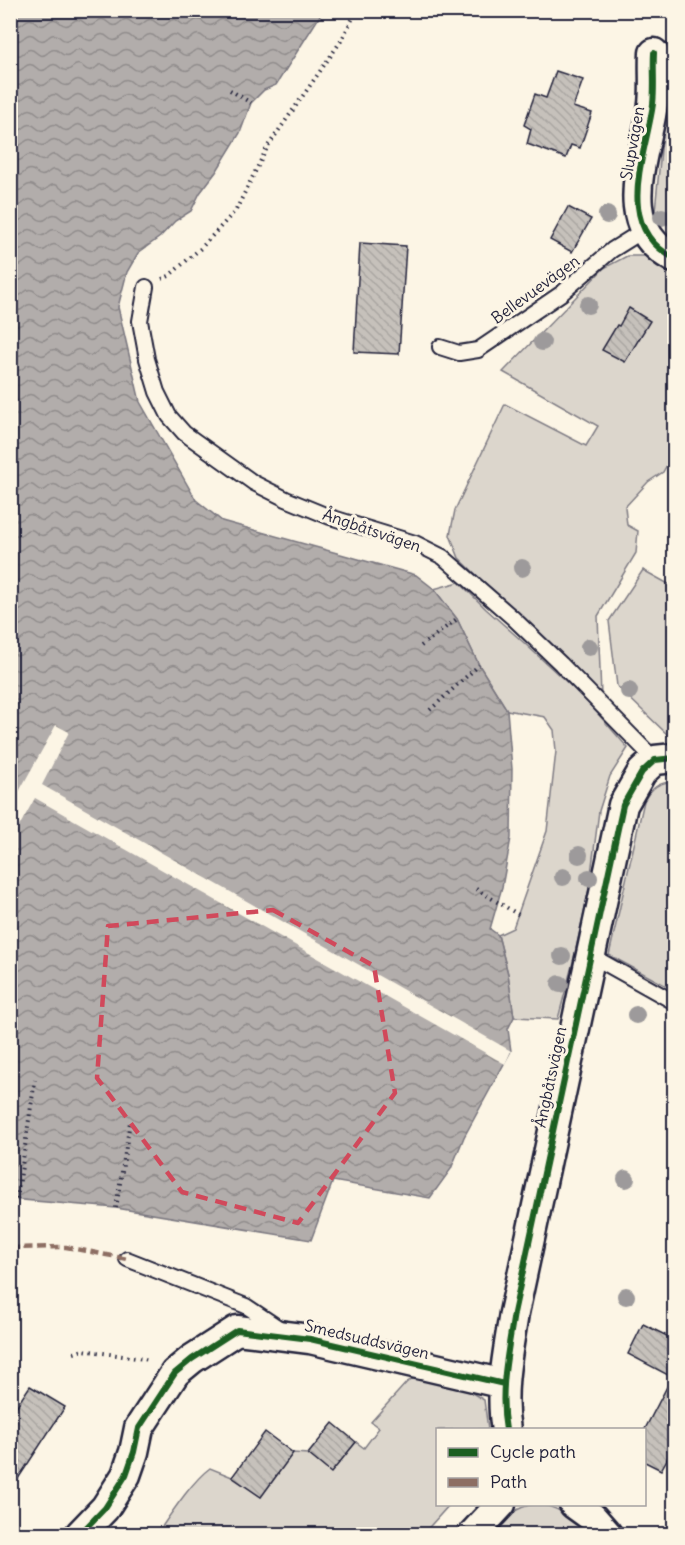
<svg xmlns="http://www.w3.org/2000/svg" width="685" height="1545" viewBox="0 0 685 1545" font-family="Delius,sans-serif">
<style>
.green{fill:#dcd6cc;stroke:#7f7c84;stroke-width:1.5}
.water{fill:url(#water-waves);stroke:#78757e;stroke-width:1.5}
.pier{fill:#fcf5e5}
.building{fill:url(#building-back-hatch);stroke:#22223b;stroke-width:1.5}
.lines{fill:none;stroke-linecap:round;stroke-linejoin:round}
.lane-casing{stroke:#22223b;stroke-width:18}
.street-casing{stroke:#22223b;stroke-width:33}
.path{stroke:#22223b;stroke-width:4;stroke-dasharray:1.5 4.5;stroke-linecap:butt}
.lane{stroke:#fcf5e5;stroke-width:14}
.street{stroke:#fcf5e5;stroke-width:28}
.quiet{stroke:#8d6e63;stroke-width:4.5;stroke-dasharray:9 4.5;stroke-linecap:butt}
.cycleway-casing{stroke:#fcf5e5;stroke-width:10}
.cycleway{stroke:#1b5e20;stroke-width:6}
.tree{fill:#9d9a9b}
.marked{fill:none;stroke:#d1495b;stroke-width:4.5;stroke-dasharray:12 8;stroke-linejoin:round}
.labels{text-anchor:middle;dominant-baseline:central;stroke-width:6;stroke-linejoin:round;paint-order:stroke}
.street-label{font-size:16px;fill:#22223b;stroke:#fcf5e5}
</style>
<defs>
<pattern id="water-waves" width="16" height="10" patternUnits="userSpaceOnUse" patternTransform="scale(1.5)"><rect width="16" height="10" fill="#b2adab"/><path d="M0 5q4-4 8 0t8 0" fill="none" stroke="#908c8c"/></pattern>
<pattern id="building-back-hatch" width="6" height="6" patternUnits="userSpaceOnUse" patternTransform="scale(1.5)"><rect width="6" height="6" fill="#c6c1bb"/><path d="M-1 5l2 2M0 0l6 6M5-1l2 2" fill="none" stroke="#aaa6a2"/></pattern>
</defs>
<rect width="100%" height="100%" fill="#fcf5e5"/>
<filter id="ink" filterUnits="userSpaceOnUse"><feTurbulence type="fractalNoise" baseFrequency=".0167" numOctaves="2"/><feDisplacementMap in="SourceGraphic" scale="12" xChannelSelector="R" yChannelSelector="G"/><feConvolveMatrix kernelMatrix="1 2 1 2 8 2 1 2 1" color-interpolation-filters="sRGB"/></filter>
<g filter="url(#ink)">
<!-- green -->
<path class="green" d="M 674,61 L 674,227 L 662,221 L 655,211 L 667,89 Z
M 627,256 L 646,256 L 674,268 L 674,306 L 668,318 L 674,322 L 674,452 L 663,472 L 648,482 L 625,507 L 627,525 L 638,531 L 636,553 L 598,616 L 601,696 L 459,558 L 450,535 L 455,510 L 505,404 L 586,446 L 598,426 L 503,372 L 604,268 Z
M 643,570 L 674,587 L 674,726 L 668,735 L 617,686 L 609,621 Z
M 459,582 L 486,609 L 522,641 L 585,699 L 628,748 L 610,776 L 599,811 L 589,889 L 574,958 L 558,1019 L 514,1017 L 508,974 L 498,935 L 513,928 L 547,831 L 556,751 L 554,730 L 545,717 L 507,710 L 479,665 L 457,619 L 434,589 Z
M 674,781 L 674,990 L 609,955 L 644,801 C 652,787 658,783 674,781 Z
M 416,1377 L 467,1390 L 484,1400 L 488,1429 L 438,1430 L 438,1504 L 449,1505 L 423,1534 L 157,1534 C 170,1515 192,1481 210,1468 L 232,1477 L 261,1497 L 293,1453 L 308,1454 L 331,1472 L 356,1442 L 364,1448 L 379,1428 L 371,1422 L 407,1382 Z
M 535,1504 C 558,1505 575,1520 592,1534 L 491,1534 C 504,1519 514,1507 535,1504 Z"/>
<!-- water -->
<path class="water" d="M 10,11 L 323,11 L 276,85 L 264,90 L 251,103 L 240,133 L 216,172 L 200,193 L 191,211 L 175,221 L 160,237 L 138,253 L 127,272 L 118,307 L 140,402 L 196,500 L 222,521 L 416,575 L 434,589 L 457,619 L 479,665 L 507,710 L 512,769 L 511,838 L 502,887 L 490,929 L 498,935 L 508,974 L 514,1017 L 508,1029 L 511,1051 L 464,1137 L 451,1169 L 430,1198 L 333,1181 L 311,1240 L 116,1208 L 11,1199 Z"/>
<!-- pier -->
<path class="pier" d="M 56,725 L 69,732 L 42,785 L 511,1051 L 505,1064 L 35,798 L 11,841 L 11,806 Z"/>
<!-- building -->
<path class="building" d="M 556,71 L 583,80 L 573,107 L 592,113 L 580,148 L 571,145 L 566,158 L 527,144 L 531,129 L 524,125 L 535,94 L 546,98 Z
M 568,207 L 591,219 L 572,252 L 550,240 Z
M 360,243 L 406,246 L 399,354 L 354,352 Z
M 629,308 L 650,321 L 625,362 L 602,350 L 617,325 L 619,326 Z
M 643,1324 L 675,1340 L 675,1445 L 661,1470 L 645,1462 L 645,1429 L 672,1377 L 628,1354 Z
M 30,1386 L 65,1407 L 10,1491 L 10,1416 Z
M 333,1423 L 356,1442 L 331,1473 L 308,1454 Z
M 265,1432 L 293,1453 L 261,1497 L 232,1477 Z"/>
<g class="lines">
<defs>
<path id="lane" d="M 146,287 L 140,321 L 147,359 L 157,392 L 169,416 L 184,433 L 254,483 L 286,499 L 330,517 L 415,543 L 443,557 L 513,618 L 561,664 L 655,760
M 440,347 L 459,353 L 478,350 L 562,293 L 612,250 L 644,230
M 590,955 L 674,1002
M 127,1259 L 246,1306 L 279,1328"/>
<path id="street" d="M 654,53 C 653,70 655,87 653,104 C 646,156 612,226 674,258
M 506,1430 C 499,1391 508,1352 514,1313 L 623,805 L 642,772 L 655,760 L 674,758
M 574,1504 L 592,1517 L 607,1534
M 80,1534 L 105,1508 L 126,1475 L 134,1452 L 139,1428 L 175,1373 L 192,1359 L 237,1330 L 310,1339 L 504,1384
M 473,1534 L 501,1504"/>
</defs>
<!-- lane casing -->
<use href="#lane" class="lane-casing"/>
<!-- street casing -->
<use href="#street" class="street-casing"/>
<!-- path -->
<path class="path" d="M 230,90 L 251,103
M 162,279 L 169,276 L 201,248 L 236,210 L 268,146 L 341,41 L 357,10
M 421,646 L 457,619
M 430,710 L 479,665
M 476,889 L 519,915
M 17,1199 L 35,1080
M 116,1208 L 130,1122
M 74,1353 L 83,1350 L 150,1360"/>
<!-- lane -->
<use href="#lane" class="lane"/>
<!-- street -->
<use href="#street" class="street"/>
<!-- quiet -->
<path class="quiet" d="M 10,1248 L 66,1247 L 127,1259"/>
<defs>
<path id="cycleway" d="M 654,53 C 653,70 655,87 653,104 C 646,156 612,226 674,258
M 506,1430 C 499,1391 508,1352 514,1313 L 623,805 L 642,772 L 655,760 L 674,758
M 80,1534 L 105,1508 L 126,1475 L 134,1452 L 139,1428 L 175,1373 L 192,1359 L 237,1330 L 310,1339 L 504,1384"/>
</defs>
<!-- cycleway casing -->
<use href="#cycleway" class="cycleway-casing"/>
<!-- cycleway -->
<use href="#cycleway" class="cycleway"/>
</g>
<!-- trees -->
<g class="tree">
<circle cx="607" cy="215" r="9"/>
<circle cx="662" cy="217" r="9"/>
<circle cx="588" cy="305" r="9"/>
<circle cx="542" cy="342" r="9"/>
<circle cx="522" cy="568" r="9"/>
<circle cx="589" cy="647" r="9"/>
<circle cx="629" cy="691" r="9"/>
<circle cx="579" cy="855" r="9"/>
<circle cx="563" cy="877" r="9"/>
<circle cx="589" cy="878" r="9"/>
<circle cx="562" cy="956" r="9"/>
<circle cx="560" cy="984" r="9"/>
<circle cx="636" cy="1015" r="9"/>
<circle cx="626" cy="1179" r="9"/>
<circle cx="626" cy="1296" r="9"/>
</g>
</g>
<!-- marked area -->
<path class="marked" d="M 273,910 L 374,966 L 395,1093 L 298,1223 L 182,1192 L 97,1078 L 108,926 Z"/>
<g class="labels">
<!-- street labels -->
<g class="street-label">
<text transform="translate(632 143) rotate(-80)">Slupvägen</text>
<text transform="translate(535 289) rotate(-36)">Bellevuevägen</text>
<text transform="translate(372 530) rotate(19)">Ångbåtsvägen</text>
<text transform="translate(550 1077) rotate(-78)">Ångbåtsvägen</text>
<text transform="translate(367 1339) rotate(13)">Smedsuddsvägen</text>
</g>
</g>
<!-- margin -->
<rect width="685" height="1545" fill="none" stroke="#fcf5e5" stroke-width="36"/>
<rect x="18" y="18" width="649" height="1509" fill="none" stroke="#22223b" stroke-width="2" filter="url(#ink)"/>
<!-- legend -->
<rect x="436" y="1428" width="210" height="78" fill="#fcf5e5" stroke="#a5a1a1" stroke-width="1.5"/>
<rect x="448" y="1448" width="30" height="9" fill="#1b5e20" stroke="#a5a1a1" stroke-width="1.5"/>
<text x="490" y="1458" font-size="18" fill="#22223b">Cycle path</text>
<rect x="448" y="1478" width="30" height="9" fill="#8d6e63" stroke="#a5a1a1" stroke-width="1.5"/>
<text x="490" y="1488" font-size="18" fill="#22223b">Path</text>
</svg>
